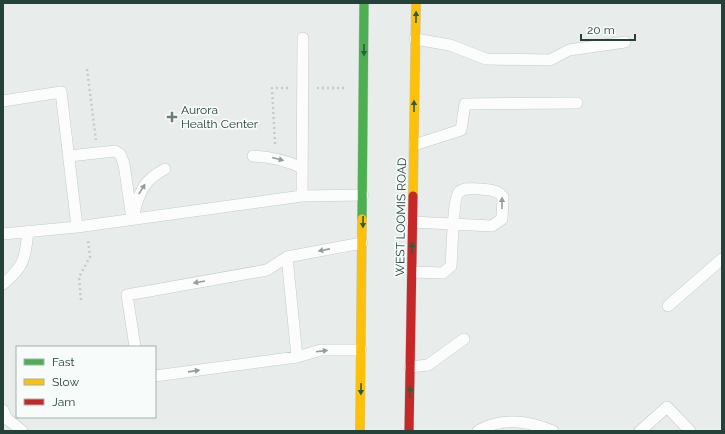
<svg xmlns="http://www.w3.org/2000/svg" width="725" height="434" viewBox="0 0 725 434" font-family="Raleway,sans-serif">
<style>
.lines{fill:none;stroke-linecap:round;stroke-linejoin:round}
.lane-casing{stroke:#c5cac8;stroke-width:12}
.fast-casing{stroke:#c3ccc9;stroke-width:10}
.slow-casing{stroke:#c3ccc9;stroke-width:10}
.jam-casing{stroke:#c3ccc9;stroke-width:10}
.path{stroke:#c3ccca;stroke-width:2.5;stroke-dasharray:2 3;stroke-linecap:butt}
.lane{stroke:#fcfcfc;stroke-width:11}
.fast{stroke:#4caf50;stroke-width:9}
.slow{stroke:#ffc107;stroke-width:9}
.jam{stroke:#c62828;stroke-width:9}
.oneway{fill:#2e5d40}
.oneway2{fill:#909f9b}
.poi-dot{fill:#697e78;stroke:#f7fbf9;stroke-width:1.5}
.labels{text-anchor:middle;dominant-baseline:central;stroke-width:3.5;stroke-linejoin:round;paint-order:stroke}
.poi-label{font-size:12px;fill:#24423a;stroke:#f7fbf9;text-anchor:start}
.street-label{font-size:12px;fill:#24423a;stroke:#f7fbf9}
</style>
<rect width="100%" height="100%" fill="#e8edeb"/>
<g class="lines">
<defs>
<path id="lane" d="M 415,39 L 450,45 L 486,59 L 550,60 L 569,50 L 625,42
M 3,101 L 61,92 L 77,227
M 414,145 L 461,130 L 465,104 L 577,103
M 69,156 L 115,151 L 120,154 L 124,164 L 132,219
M 253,156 C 271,157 286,160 302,168
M 302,196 L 303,38
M 134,213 C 140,190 144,180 165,169
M 3,234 L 77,227 L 302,196 L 363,195
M 287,257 L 297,357
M 412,272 L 443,273 L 451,266 C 452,254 453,197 459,192 C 465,187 473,189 480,189 C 489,190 497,189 503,197 L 502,219 L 492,226 L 412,222
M 3,284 C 25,266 25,258 28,231
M 668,306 L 722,259
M 135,347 L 127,295 L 267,270 L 287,257 L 362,243
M 410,367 L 428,365 L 464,339
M 155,376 L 297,357 L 321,350 L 361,350
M 3,410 L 6,418 L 22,431
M 478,431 C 501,417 529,421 553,431
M 640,431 L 667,407 L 690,431"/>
<path id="fast" d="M 362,219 L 364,3"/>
<path id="slow" d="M 413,196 L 416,3
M 360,431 L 362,219"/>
<path id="jam" d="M 409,431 L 413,196"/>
</defs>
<!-- lane casing -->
<use href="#lane" class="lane-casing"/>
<!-- fast casing -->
<use href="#fast" class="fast-casing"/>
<!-- slow casing -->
<use href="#slow" class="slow-casing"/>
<!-- jam casing -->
<use href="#jam" class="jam-casing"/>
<!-- path -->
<path class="path" d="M 87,69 L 96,140
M 317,88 L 344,88
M 275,144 L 272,88 L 288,88
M 81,300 L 79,277 L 90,257 L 88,240"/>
<!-- lane -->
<use href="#lane" class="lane"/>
<!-- fast -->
<use href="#fast" class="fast"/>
<!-- slow -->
<use href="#slow" class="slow"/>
<!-- jam -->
<use href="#jam" class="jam"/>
</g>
<!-- one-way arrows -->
<defs><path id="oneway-solid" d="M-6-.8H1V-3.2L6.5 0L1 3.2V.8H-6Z"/></defs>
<g class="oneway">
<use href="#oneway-solid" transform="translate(416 17) rotate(-89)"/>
<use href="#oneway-solid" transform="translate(364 50) rotate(90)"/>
<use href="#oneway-solid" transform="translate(414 106) rotate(-90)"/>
<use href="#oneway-solid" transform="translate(363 222) rotate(91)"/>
<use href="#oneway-solid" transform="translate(412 248) rotate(-89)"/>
<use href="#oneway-solid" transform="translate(361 389) rotate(91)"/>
<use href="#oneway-solid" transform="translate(410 392) rotate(-89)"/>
</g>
<g class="oneway2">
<use href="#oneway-solid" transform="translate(278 159) rotate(15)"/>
<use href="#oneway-solid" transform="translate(142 189) rotate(-58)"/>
<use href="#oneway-solid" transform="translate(502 203) rotate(-90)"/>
<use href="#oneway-solid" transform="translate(324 250) rotate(169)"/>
<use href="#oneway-solid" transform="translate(199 282) rotate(170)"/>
<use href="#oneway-solid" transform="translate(322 351) rotate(-7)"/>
<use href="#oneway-solid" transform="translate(194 371) rotate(-8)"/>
</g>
<!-- markers -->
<path class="poi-dot" d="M170 111h4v4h4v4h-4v4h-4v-4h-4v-4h4z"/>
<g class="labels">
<!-- poi labels -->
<g class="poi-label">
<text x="181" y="110">Aurora<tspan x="181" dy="14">Health Center</tspan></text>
</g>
<!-- street labels -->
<g class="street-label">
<text transform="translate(401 217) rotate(-89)">WEST LOOMIS ROAD</text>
</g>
</g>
<!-- border -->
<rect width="725" height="434" fill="none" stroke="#24423a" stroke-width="8"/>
<!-- legend -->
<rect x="16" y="346" width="140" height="72" fill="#f7fbf9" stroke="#a3b1ad"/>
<rect x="24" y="359" width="20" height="6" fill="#4caf50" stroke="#a3b1ad"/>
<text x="52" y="366" font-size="12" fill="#24423a">Fast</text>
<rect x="24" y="379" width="20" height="6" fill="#ffc107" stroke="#a3b1ad"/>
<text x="52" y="386" font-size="12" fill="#24423a">Slow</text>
<rect x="24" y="399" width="20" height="6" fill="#c62828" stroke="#a3b1ad"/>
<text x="52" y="406" font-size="12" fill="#24423a">Jam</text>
<!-- scale -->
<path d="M581 34v6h54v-6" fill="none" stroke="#24423a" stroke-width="2"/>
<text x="587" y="34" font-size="12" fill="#24423a" stroke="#f7fbf9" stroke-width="3" paint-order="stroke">20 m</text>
</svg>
